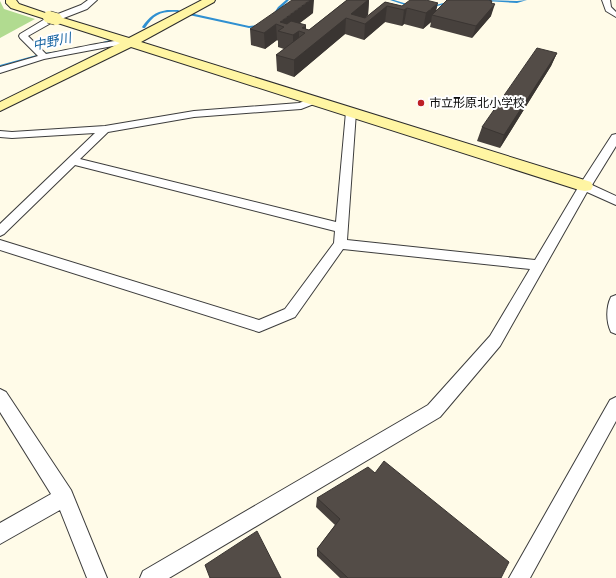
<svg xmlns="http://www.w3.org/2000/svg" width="616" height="578" viewBox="0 0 616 578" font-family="Spectral,'Noto Sans JP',serif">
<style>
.forest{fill:#b1db90}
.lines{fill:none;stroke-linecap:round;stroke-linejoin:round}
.stream{fill:#3090d1;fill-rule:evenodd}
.street-casing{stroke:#3d3d3d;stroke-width:2}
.secondary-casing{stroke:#2c2c2c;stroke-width:2}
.street{fill:#fff;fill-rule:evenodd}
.secondary{fill:#fff5a3;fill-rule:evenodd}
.secondary-bridge-casing{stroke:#2c2c2c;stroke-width:13;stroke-linecap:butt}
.secondary-bridge{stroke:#fff5a3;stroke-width:12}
.wall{fill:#47413d}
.shaded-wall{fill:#3a3532}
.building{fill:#534c47;stroke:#3a3532}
.poi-dot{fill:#be1f26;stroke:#fff;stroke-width:1.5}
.labels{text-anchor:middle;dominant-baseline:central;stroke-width:4;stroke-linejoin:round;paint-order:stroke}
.far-poi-label{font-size:12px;fill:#0a0a0a;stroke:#fff;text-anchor:start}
.far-water-label{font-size:13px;font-style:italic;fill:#11609f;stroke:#fff}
</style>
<rect width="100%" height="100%" fill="#fffbe8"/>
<!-- forest -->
<path class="forest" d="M 0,1 L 4,9 L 35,19 L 0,38 Z"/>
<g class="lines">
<!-- stream -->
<path class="stream" d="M 286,0 L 289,0 L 280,9 L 275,17 L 273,17 L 272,16 L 278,7 Z
M 390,0 L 394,0 L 414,6 L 411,7 Z
M 455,0 L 460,0 L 430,8 L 428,7 Z
M 485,0 L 517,1 L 527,0 L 517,3 L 486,1 Z
M 167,10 L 178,10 L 180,11 L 178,12 C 162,11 154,14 145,28 L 143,28 L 142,27 C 149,17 155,12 167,10 Z
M 190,13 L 249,26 L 260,25 L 262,26 L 260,27 L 249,28 L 189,15 L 189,13 Z
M 110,40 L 111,40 L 111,42 L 94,46 L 92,45 Z
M 60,51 L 62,52 L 61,53 L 44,55 L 0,67 L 0,65 L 44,53 Z"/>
<defs>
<path id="street" d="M 88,0 L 97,0 L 87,9 L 51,23 L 28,36 L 46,54 C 60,52 128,35 135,42 L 134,44 L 113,46 L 44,59 L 0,73 L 0,67 L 38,56 L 20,38 L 19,36 L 20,34 L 45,19 L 81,5 Z
M 602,0 L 610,0 L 611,7 L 616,12 L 616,17 L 606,11 Z
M 316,97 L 321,100 L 319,102 L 301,109 L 194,117 L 108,132 L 80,159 L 336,222 L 346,112 L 351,109 L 356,112 L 347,240 L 535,260 L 579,186 L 612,135 L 616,134 L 616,146 L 592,185 L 616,196 L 616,205 L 587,192 L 500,346 L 440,417 L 169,578 L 140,578 L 143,571 L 428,405 L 490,336 L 530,269 L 343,249 L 295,317 L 259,332 L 0,250 L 0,240 L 259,320 L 285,309 L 334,243 L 335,231 L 75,165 L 4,234 L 0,236 L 0,224 L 95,133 L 12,138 L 0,137 L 0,131 L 12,132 L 105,126 L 194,111 L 299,103 Z
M 616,295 L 616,334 L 611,332 C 606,322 606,307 611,297 Z
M 0,389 L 6,392 L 71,490 L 107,578 L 87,578 L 60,510 L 0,544 L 0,523 L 51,494 L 0,412 Z
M 616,397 L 616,421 L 530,578 L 509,578 L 610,400 Z"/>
<path id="secondary" d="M 6,0 L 16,0 L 19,4 L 54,16 L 60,17 L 129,38 L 202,0 L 215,0 L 214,2 L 141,42 L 591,182 L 593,186 L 591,190 L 585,191 L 579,190 L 131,47 L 0,111 L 0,102 L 120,43 L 11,8 L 6,3 Z"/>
</defs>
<!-- street casing -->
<use href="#street" class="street-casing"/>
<!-- secondary casing -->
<use href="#secondary" class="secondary-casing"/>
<!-- street -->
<use href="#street" class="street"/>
<!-- secondary -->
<use href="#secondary" class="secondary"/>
<defs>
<path id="secondary-bridge" d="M 49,17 L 56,19"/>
</defs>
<!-- secondary-bridge casing -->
<use href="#secondary-bridge" class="secondary-bridge-casing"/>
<!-- secondary-bridge -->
<use href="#secondary-bridge" class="secondary-bridge"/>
</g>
<!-- wall -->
<path class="wall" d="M 347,0 L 369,0 L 368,15 L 365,18 L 385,2 L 402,6 L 436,11 L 492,1 L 491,16 L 472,38 L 430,27 L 431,22 L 423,29 L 404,24 L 402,26 L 385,22 L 364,40 L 345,34 L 294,77 L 277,71 L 276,55 L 284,49 L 278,47 L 278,41 L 277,40 L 265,49 L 251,45 L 250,29 L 313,13 L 300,23 L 306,29 L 309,30 Z
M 557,53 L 551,66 L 500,148 L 477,141 L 482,127 Z
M 317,498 L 501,578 L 340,578 L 317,556 L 317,549 L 335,525 L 316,507 Z"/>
<!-- shaded-wall -->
<path class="shaded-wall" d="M 310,0 L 314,0 L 313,13 L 286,33 L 284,27 L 280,22 Z
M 368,0 L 369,0 L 368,15 L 359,22 L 351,14 Z
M 492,1 L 490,9 L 495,4 L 491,16 L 472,38 L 476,26 Z
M 438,3 L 435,16 L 432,15 L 431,22 L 423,29 L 426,13 Z
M 387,6 L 385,22 L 364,40 L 365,24 Z
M 407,8 L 404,24 L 402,26 L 404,10 Z
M 346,18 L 345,34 L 294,77 L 294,60 Z
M 276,24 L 277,40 L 265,49 L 264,33 Z
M 306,25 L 306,41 L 305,33 L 302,28 Z
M 299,31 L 299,47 L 293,51 L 293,35 Z
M 557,53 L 551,66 L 500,148 L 504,135 Z"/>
<!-- building -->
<path class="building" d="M 292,0 L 310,0 L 280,22 L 287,24 L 291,21 L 306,25 L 302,28 L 309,30 L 347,0 L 368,0 L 351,14 L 365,18 L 385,2 L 402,6 L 410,0 L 426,0 L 438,3 L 426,13 L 407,8 L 404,10 L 387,6 L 365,24 L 346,18 L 294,60 L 276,55 L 305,33 L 299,31 L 293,35 L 278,31 L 284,27 L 276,24 L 264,33 L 250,29 Z
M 447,0 L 488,0 L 492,1 L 491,3 L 495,4 L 476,26 L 432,15 Z
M 537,48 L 557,53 L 504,135 L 482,127 Z
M 384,461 L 509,562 L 501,578 L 348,578 L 317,549 L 340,519 L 317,498 L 368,467 L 375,473 Z
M 257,531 L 281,578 L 210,578 L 205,565 Z"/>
<!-- markers -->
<circle class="poi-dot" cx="421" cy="103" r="4"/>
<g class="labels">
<!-- far-poi labels -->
<g class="far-poi-label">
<text x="429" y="103">市立形原北小学校</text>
</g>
<!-- far-water labels -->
<g class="far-water-label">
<text transform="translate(52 42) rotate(-12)">中野川</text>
</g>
</g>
</svg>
